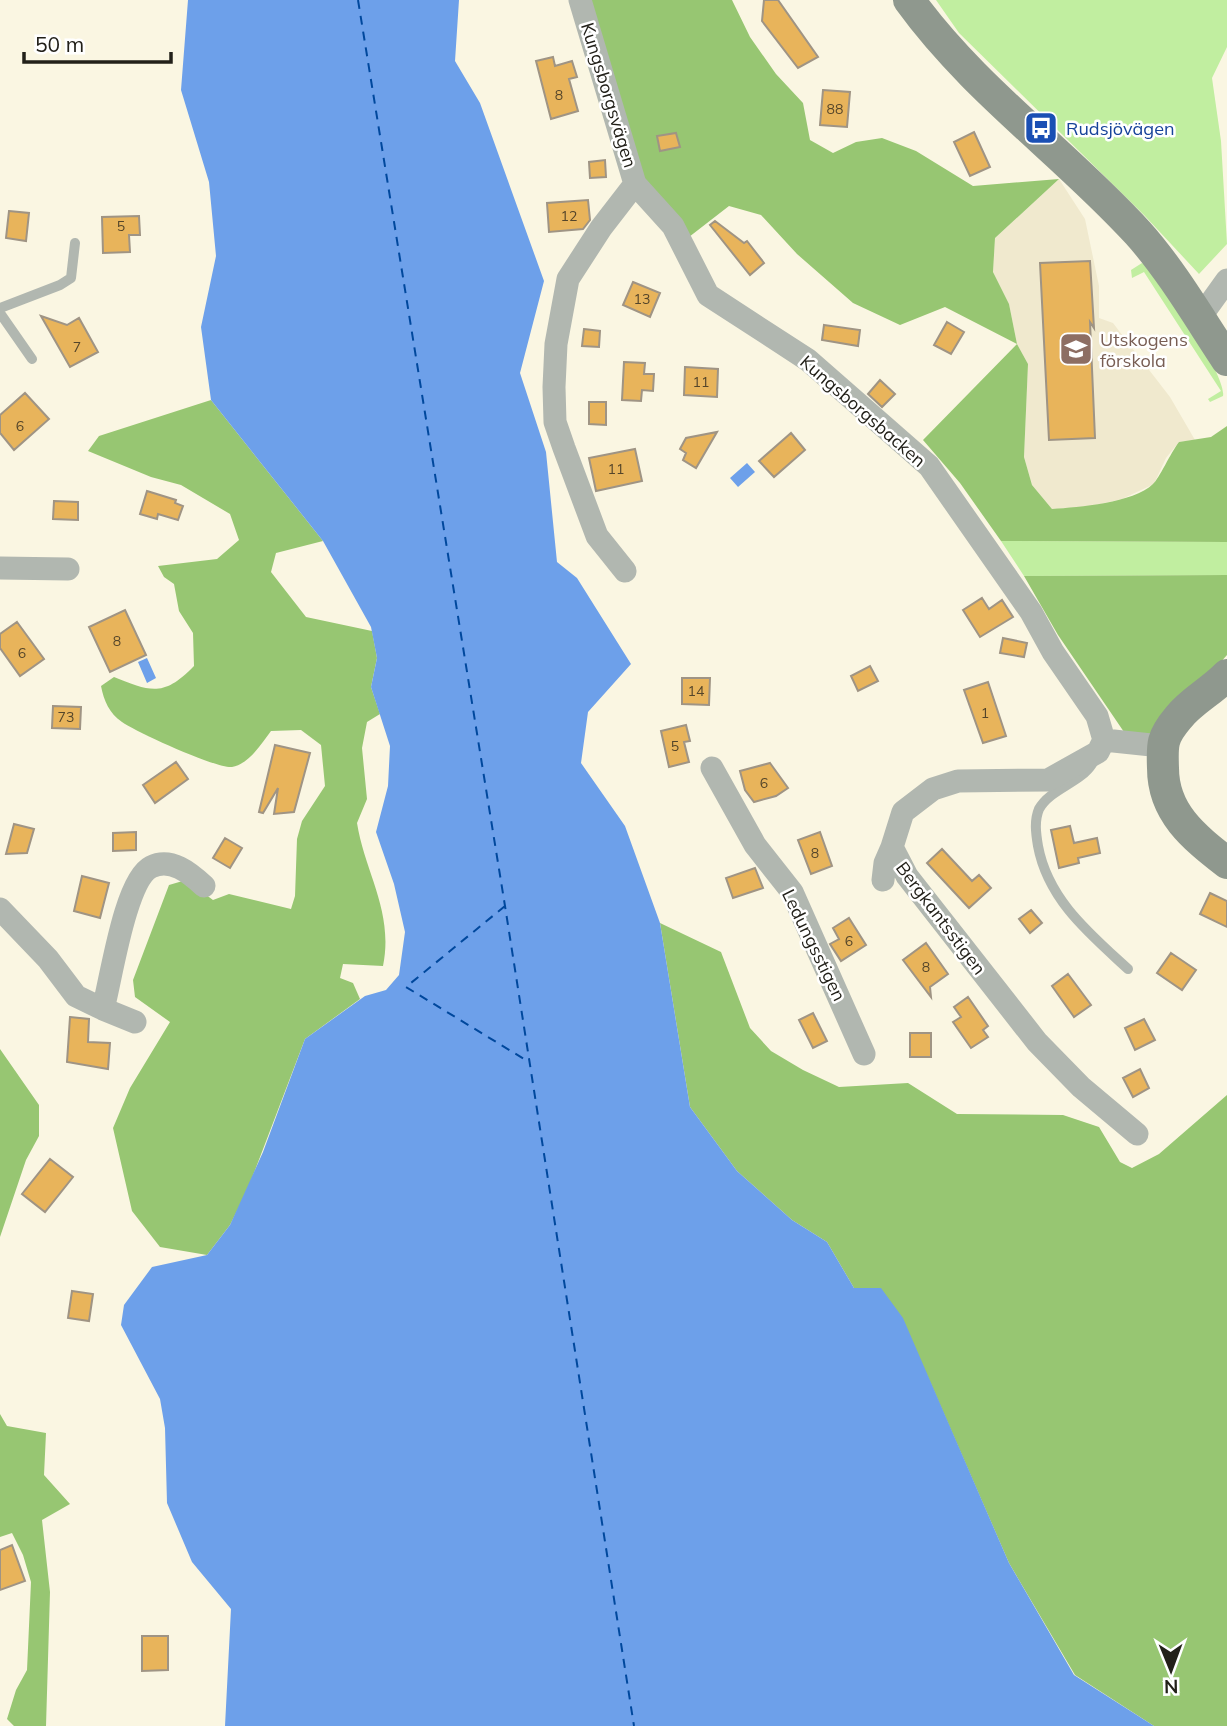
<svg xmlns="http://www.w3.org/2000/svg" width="1227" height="1726" viewBox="0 0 1227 1726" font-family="Mulish,sans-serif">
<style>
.built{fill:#f0e9ce}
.green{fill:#c1eea0}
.forest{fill:#97c672}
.water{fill:#6da0ea}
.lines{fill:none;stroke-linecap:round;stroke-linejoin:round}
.ferry{stroke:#00489d;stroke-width:2;stroke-dasharray:9 7;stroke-linecap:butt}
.building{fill:#e8b45b;stroke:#9f9484;stroke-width:2}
.lane{stroke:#b1b7b0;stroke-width:10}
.street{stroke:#b1b7b0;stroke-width:23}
.secondary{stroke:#8f988e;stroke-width:32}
.labels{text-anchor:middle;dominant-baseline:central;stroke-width:5;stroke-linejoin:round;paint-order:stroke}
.number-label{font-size:14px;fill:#54452a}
.street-label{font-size:18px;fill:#222019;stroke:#fff}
.transit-label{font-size:18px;fill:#164399;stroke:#fff;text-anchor:start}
.education-label{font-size:18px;fill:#785e54;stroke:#fff;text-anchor:start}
</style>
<rect width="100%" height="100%" fill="#faf6e2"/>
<!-- built -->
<path class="built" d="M 1059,179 L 1085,219 L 1099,286 L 1099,318 L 1113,323 L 1136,353 L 1170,397 L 1195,440 L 1179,442 L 1166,458 L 1154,484 L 1122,499 L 1092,506 L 1052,509 L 1032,485 L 1024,457 L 1028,364 L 1017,344 L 1009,304 L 993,272 L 995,238 Z"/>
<!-- green -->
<path class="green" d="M 936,0 L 1227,0 L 1227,47 L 1212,78 L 1221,141 L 1227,244 L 1199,274 L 1144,215 L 959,33 Z
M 1142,263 L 1154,270 C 1167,290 1227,376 1223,396 L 1210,402 L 1208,399 L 1221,391 L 1144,272 L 1132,278 L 1131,270 Z
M 1001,541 L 1227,542 L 1227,575 L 1024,576 Z"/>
<!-- forest -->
<path class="forest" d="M 591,0 L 732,0 L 750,37 L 776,74 L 803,103 L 810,140 L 833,153 L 856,142 L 882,138 L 916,151 L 973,186 L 1059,179 L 995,238 L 993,272 L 1009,304 L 1017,344 L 1028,364 L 1024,457 L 1032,485 L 1052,509 C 1079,507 1133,503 1153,484 C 1159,479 1171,452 1179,442 L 1211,437 L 1227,426 L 1227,542 L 1001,541 L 960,483 L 923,440 L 1017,344 L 945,307 L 900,325 L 853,303 L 797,254 L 761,215 L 729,206 L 689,237 L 642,180 Z
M 211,400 L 323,541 L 276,553 L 271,572 L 306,617 L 372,631 L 377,658 L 371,687 L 380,714 L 367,722 L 362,748 L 367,799 L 357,823 C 365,873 394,912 383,966 L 343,964 L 340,978 L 353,983 L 360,999 L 305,1039 L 247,1191 L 230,1225 L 207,1255 L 160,1247 L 132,1211 L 113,1128 L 130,1088 L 170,1022 L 135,997 L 133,980 L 169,885 L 186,880 L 213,900 L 229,894 L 291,909 L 295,896 L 297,839 L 302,821 L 325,786 L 321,745 L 301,730 L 271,731 C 262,743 249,764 232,767 C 217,769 136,732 122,722 C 109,713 104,701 101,686 L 114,677 C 151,692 164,697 194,666 L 193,633 L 179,611 L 174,584 L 164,577 L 158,566 L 217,559 L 239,540 L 230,514 L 181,485 L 151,477 L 88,451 L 99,436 Z
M 1227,575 L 1227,655 L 1156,735 L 1124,732 L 1058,635 L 1024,576 Z
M 660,923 L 721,952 L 750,1028 L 771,1051 L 803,1070 L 839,1087 L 908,1083 L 957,1114 L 1063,1115 L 1099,1127 L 1120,1162 L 1132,1168 L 1159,1154 L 1227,1095 L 1227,1726 L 1154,1726 L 1075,1675 L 1009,1563 L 927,1375 L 854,1288 L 827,1242 L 792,1220 L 737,1171 L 690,1107 Z
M 0,1049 L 39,1105 L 39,1136 L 26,1160 L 0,1237 Z
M 0,1414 L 7,1426 L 46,1433 L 44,1475 L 70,1504 L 42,1520 L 50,1592 L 46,1726 L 14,1726 L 7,1719 L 16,1690 L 27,1670 L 31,1582 L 23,1555 L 12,1533 L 0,1537 Z"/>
<!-- water -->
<path class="water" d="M 188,0 L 459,0 L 455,61 L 480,103 L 544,281 L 520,373 L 546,452 L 557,562 L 577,578 L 631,664 L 588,712 L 581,763 L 625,826 L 660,923 L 690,1107 L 737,1171 L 792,1220 L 827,1242 L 854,1288 L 881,1288 L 903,1318 L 1009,1563 L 1074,1675 L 1154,1726 L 225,1726 L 231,1609 L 192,1562 L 167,1503 L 165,1428 L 160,1399 L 121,1325 L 124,1305 L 152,1267 L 207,1255 L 230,1225 L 263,1152 L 305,1039 L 365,996 L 386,990 L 399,975 L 405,932 L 394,884 L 376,832 L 388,786 L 390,746 L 371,687 L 377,658 L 371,627 L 323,541 L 211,400 L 201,327 L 216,256 L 209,182 L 181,90 Z
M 747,463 L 755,472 L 738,487 L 730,478 Z
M 147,658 L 156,678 L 147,683 L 138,662 Z"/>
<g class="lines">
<!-- ferry -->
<path class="ferry" d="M 358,0 L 505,906 L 634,1726
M 505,906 L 406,987 L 529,1062"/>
</g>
<!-- building -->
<path class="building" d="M 764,0 L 778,0 L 818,57 L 798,68 L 762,21 Z
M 553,57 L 555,66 L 572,61 L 577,77 L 569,79 L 578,111 L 551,119 L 536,61 Z
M 823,90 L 850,92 L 847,127 L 820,125 Z
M 974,132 L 990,167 L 970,176 L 954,142 Z
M 676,133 L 680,147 L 660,151 L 657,136 Z
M 605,160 L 606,177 L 590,178 L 589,162 Z
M 588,200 L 590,220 L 583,229 L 549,232 L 547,203 Z
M 9,211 L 29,213 L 26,241 L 6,238 Z
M 139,216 L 140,235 L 129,235 L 130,252 L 103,253 L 102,217 Z
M 715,221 L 744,243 L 747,241 L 764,263 L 750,275 L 710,225 Z
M 1090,261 L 1094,328 L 1090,322 L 1095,438 L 1049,440 L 1040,263 Z
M 633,282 L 660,293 L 650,317 L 623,305 Z
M 41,316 L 67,325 L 79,318 L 98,352 L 70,367 Z
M 947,322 L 964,332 L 951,354 L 934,345 Z
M 824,325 L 860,330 L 858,346 L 822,340 Z
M 584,329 L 600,331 L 599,347 L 582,346 Z
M 624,362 L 645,363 L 644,374 L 654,374 L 653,391 L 642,390 L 641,401 L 622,400 Z
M 685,367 L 718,369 L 717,397 L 684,395 Z
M 880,380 L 895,394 L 882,407 L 868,394 Z
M 25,393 L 49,419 L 14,450 L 0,433 L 0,415 Z
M 589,402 L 606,402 L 606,425 L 589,424 Z
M 717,432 L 696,468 L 683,460 L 686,453 L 680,449 L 686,438 Z
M 791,433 L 805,450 L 774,477 L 759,461 Z
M 635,449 L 642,481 L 596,491 L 589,458 Z
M 147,491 L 176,500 L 175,503 L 183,506 L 178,520 L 158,514 L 157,519 L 140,514 Z
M 54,501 L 78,502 L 78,520 L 53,519 Z
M 982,598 L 989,609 L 1002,600 L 1013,617 L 980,637 L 963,610 Z
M 125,610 L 146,655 L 110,672 L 89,627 Z
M 17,622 L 44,659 L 20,676 L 0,648 L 0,634 Z
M 1003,638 L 1027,643 L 1024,657 L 1000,653 Z
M 870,666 L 878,681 L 858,691 L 851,676 Z
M 682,678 L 710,678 L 709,705 L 682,704 Z
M 988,682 L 1006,736 L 983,743 L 964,690 Z
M 53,706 L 81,707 L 80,729 L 52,728 Z
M 686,725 L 690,741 L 684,742 L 689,762 L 669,767 L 661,731 Z
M 275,745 L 310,753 L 294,812 L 274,814 L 278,788 L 263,813 L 259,812 Z
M 176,762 L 188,779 L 155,803 L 143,785 Z
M 770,763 L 788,788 L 776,796 L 754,802 L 745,790 L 740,771 Z
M 14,824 L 34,829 L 27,853 L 6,854 Z
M 1070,826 L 1074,843 L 1097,838 L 1100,853 L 1078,858 L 1079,863 L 1059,868 L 1051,830 Z
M 136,832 L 136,850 L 113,851 L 113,833 Z
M 820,832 L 832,866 L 811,874 L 798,840 Z
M 225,838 L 242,848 L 230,868 L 213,858 Z
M 942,849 L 972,881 L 979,875 L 991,888 L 969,908 L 927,863 Z
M 755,868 L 763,888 L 733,898 L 726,878 Z
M 82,876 L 109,883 L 100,918 L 74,911 Z
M 1210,893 L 1227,901 L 1227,927 L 1200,914 Z
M 1031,910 L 1042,923 L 1030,933 L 1019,919 Z
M 849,918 L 866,945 L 841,961 L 830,944 L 839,939 L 833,928 Z
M 926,943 L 948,974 L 930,987 L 931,997 L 903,960 Z
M 1171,953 L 1196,970 L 1182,990 L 1157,973 Z
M 1068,974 L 1091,1005 L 1074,1017 L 1052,986 Z
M 968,997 L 988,1026 L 983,1030 L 988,1037 L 971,1048 L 953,1022 L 961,1017 L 954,1007 Z
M 813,1013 L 827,1041 L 813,1048 L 799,1020 Z
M 70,1017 L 89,1019 L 88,1042 L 110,1043 L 108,1069 L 67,1062 Z
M 1144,1019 L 1155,1040 L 1135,1050 L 1125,1028 Z
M 910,1033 L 931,1033 L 931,1057 L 910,1057 Z
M 1140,1069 L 1149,1088 L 1133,1097 L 1123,1078 Z
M 50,1159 L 73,1177 L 45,1212 L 22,1194 Z
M 72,1291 L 93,1294 L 89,1321 L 68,1318 Z
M 12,1545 L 25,1581 L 0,1590 L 0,1550 Z
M 142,1636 L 168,1636 L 168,1670 L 142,1671 Z"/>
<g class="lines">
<!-- lane -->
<path class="lane" d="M 0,308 L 60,285 L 71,278 L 75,243
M 0,313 L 32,359
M 1092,764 C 1080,783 1050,789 1039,809 C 1034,821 1036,834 1038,846 C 1048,900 1090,934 1128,969"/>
<!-- street -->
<path class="street" d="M 580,0 L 635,184 L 601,228 L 568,279 L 556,344 L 554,387 L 555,422 L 564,448 L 597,536 L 625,571
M 635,184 L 673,226 L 708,295 L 808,360 L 929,466 L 1031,612 L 1053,652 L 1097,716 L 1104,740
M 1199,319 L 1227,280
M 0,568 L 68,569
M 712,768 L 755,845 L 792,892 L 864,1054
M 883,880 L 885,863 L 892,847
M 0,909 L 48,959 L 76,996 L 103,1009 C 111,980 125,880 151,867 C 171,857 190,873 204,886
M 103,1009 L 135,1022
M 1137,1134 L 1081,1087 L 1037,1042 L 907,876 L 892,847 L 903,812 L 933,789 L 958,781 L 1048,780 L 1098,752 L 1104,740 L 1161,746"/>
<!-- secondary -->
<path class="secondary" d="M 909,0 C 974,90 1064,152 1138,233 C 1172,271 1199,318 1227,360
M 1227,675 C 1212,691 1191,701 1178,718 C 1162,737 1162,744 1163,768 C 1163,813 1194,837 1227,863"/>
</g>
<!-- icons -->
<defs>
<symbol id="bus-square" viewBox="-11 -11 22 22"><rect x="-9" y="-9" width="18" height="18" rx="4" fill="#1a4fb4" stroke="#fff"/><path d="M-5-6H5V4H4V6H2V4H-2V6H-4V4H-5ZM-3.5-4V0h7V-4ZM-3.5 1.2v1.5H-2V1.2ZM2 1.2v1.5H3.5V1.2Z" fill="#fff"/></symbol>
<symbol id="school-square" viewBox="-11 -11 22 22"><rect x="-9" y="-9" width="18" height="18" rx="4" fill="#8d6e63" stroke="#fff"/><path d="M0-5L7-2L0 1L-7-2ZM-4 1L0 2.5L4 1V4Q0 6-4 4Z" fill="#fff"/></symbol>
</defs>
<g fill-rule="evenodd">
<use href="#bus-square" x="1022" y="109" width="38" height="38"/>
<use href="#school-square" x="1057" y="330" width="38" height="38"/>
</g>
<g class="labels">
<!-- number labels -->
<g class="number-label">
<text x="559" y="95">8</text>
<text x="835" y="109">88</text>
<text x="569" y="216">12</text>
<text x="121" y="226">5</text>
<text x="642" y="299">13</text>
<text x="77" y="347">7</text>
<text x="701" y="382">11</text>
<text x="20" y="426">6</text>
<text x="616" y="469">11</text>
<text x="117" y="641">8</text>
<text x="22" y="653">6</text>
<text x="696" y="691">14</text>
<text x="985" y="713">1</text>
<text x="66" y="717">73</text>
<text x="675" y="746">5</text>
<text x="764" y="783">6</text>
<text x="815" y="853">8</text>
<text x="849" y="941">6</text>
<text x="926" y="967">8</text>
</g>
<!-- street labels -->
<g class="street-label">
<text transform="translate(609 95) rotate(73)">Kungsborgsvägen</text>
<text transform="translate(863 411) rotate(41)">Kungsborgsbacken</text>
<text transform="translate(941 918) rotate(53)">Bergkantsstigen</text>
<text transform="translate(814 945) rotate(64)">Ledungsstigen</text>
</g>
<!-- transit labels -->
<g class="transit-label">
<text x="1066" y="128">Rudsjövägen</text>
</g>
<!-- education labels -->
<g class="education-label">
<text x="1100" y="339">Utskogens<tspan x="1100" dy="21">förskola</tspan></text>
</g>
</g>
<!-- north arrow -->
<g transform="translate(1171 1670) rotate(179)" stroke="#ffffff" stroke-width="5" paint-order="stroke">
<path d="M0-5L12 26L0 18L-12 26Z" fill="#222019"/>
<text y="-10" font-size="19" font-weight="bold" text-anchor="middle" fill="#222019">N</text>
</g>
<!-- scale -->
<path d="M24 52v10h147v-10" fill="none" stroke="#222019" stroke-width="3.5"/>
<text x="35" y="52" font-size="21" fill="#222019" stroke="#ffffff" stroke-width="5" paint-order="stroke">50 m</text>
</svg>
